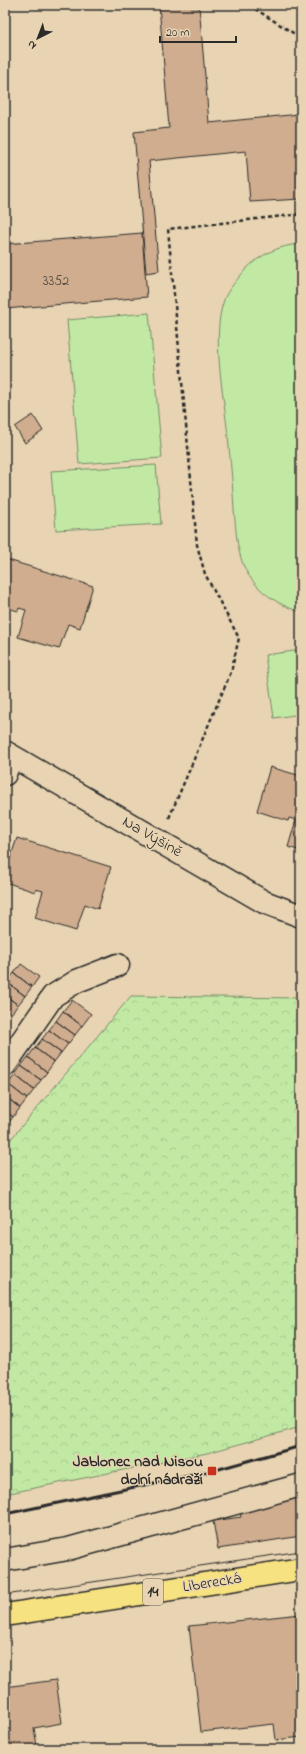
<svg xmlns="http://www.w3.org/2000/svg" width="306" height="1754" viewBox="0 0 306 1754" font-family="'Indie Flower',sans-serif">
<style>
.forest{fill:url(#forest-crowns);stroke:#768a68}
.pitch{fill:#c1e9a4;stroke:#768a68}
.building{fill:#cfad8e;stroke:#2b2b2b}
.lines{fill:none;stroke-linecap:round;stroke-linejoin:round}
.minor-casing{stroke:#2b2b2b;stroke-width:25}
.major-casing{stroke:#2b2b2b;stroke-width:25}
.path{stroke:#2b2b2b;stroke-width:2.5;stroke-dasharray:4 3;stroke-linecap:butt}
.minor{stroke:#e8d4b2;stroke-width:22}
.major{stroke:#f7e281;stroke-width:22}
.tram{stroke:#2b2b2b;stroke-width:1}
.rail{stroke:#2b2b2b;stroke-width:3}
.poi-dot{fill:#c8321e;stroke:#e8d4b2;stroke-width:1.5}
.labels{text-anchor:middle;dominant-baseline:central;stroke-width:3;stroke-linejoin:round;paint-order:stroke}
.number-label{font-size:14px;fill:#544c44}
.shield{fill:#e8d4b2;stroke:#645e54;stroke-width:1}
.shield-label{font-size:15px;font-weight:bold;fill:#2b2b2b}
.street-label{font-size:16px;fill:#2b2b2b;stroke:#e8d4b2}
.poi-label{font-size:16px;font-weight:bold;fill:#2b2b2b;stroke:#e8d4b2;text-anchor:end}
</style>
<defs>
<pattern id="forest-crowns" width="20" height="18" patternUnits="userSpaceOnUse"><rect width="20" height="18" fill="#c1e9a4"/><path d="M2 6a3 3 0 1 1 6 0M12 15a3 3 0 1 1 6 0" fill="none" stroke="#a6c88d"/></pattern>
</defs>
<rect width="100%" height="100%" fill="#e8d4b2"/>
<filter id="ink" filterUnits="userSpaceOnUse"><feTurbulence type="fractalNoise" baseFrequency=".025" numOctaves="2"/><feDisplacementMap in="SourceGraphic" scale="8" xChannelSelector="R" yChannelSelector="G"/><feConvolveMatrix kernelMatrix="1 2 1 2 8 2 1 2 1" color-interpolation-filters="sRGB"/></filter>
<g filter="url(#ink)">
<!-- forest -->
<path class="forest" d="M 131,996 L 301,998 L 301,1427 L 207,1453 L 5,1494 L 5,1146 Z"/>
<!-- pitch -->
<path class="pitch" d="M 301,244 L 301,612 C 277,605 252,588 243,564 C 236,546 236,528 234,510 C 233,489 231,468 229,447 C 226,405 210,338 224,300 C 228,289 238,279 245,270 C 259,255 280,245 301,244 Z
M 149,313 L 162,458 L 79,464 L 67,320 Z
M 156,465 L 161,524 L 56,530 L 51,471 Z
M 301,650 L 301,714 L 274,718 L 265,655 Z"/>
<!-- building -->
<path class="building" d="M 159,5 L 199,5 L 209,123 L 300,114 L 301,199 L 250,202 L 246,151 L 149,161 L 159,271 L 146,273 L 134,132 L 169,128 Z
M 142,233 L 147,297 L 5,309 L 5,244 Z
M 33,415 L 43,431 L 25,443 L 15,427 Z
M 5,559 L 93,586 L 80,628 L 68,624 L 59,649 L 18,637 L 26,610 L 19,608 L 18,611 L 5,607 Z
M 270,767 L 301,776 L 301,851 L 288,847 L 296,820 L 289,818 L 288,821 L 257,811 Z
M 17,838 L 111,867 L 98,909 L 85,904 L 76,931 L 35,918 L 43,891 L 36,889 L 35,892 L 5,882 L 5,874 Z
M 21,964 L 39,977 L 32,987 L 14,973 Z
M 14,973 L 32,987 L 25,996 L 7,982 Z
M 7,982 L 25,996 L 18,1005 L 5,995 L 5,985 Z
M 5,995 L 18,1005 L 11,1014 L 5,1009 Z
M 72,1000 L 91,1014 L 82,1026 L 63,1011 Z
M 63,1011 L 82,1026 L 75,1035 L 56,1021 Z
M 56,1021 L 75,1035 L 68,1044 L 49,1030 Z
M 49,1030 L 68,1044 L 61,1053 L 42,1039 Z
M 42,1039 L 61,1053 L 54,1062 L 35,1048 Z
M 35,1048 L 54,1062 L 47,1072 L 28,1057 Z
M 28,1057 L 47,1072 L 41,1080 L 21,1066 Z
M 21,1066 L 41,1080 L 34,1090 L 15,1075 Z
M 15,1075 L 34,1090 L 27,1099 L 8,1084 Z
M 8,1084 L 27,1099 L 20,1108 L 5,1096 L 5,1087 Z
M 5,1096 L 20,1108 L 13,1117 L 5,1110 Z
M 5,1110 L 13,1117 L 6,1126 L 5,1125 Z
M 296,1497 L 301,1536 L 218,1549 L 213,1521 L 241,1517 L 239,1507 Z
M 301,1614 L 301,1737 L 276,1740 L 274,1724 L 201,1732 L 189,1626 Z
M 56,1680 L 62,1723 L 34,1728 L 37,1746 L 35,1749 L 5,1749 L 5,1687 Z"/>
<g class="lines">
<defs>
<path id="minor" d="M 5,752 L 264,902 L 301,916
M 5,774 L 11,756
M 5,1065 L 53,996 L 77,981 L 118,965
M 5,1560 L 68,1549 L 301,1485"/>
<path id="major" d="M 5,1615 L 301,1569"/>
</defs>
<!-- minor casing -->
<use href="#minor" class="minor-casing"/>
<!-- major casing -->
<use href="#major" class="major-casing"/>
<!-- path -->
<path class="path" d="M 249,5 L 301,38
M 169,818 L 231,672 L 239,638 L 205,574 L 197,545 L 168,229 L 301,214
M 300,1543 L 301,1542"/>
<!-- minor -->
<use href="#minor" class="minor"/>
<!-- major -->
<use href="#major" class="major"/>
<!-- tram -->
<path class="tram" d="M 5,1595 L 301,1551"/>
<!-- rail -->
<path class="rail" d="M 5,1514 L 212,1471 L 301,1446"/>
</g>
</g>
<!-- markers -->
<rect class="poi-dot" x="207" y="1466" width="10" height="10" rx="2"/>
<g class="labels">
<!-- number labels -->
<g class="number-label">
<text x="56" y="281">3352</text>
</g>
<!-- shield labels -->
<rect class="shield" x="143" y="1579" width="20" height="26" rx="3"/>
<g class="shield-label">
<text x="153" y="1592">14</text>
</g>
<!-- street labels -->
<g class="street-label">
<text transform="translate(152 837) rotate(30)">Na Výšině</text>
<text transform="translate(212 1583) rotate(-9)">Liberecká</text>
</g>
<!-- poi labels -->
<g class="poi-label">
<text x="203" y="1462">Jablonec nad Nisou<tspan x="203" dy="18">dolní nádraží</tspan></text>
</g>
</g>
<!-- margin -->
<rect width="306" height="1754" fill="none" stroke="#e8d4b2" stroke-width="20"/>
<rect x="10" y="10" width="286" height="1734" fill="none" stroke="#2b2b2b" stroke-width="1.5" filter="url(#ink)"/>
<!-- north arrow -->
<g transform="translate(38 38) rotate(222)" stroke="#e8d4b2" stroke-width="3" paint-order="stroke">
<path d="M0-3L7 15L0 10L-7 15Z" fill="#2b2b2b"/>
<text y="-6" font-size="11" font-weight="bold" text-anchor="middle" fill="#2b2b2b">N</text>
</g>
<!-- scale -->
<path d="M160 36v6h76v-6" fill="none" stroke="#2b2b2b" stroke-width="2"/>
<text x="166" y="36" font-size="12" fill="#2b2b2b" stroke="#e8d4b2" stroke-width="3" paint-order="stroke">20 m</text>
</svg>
